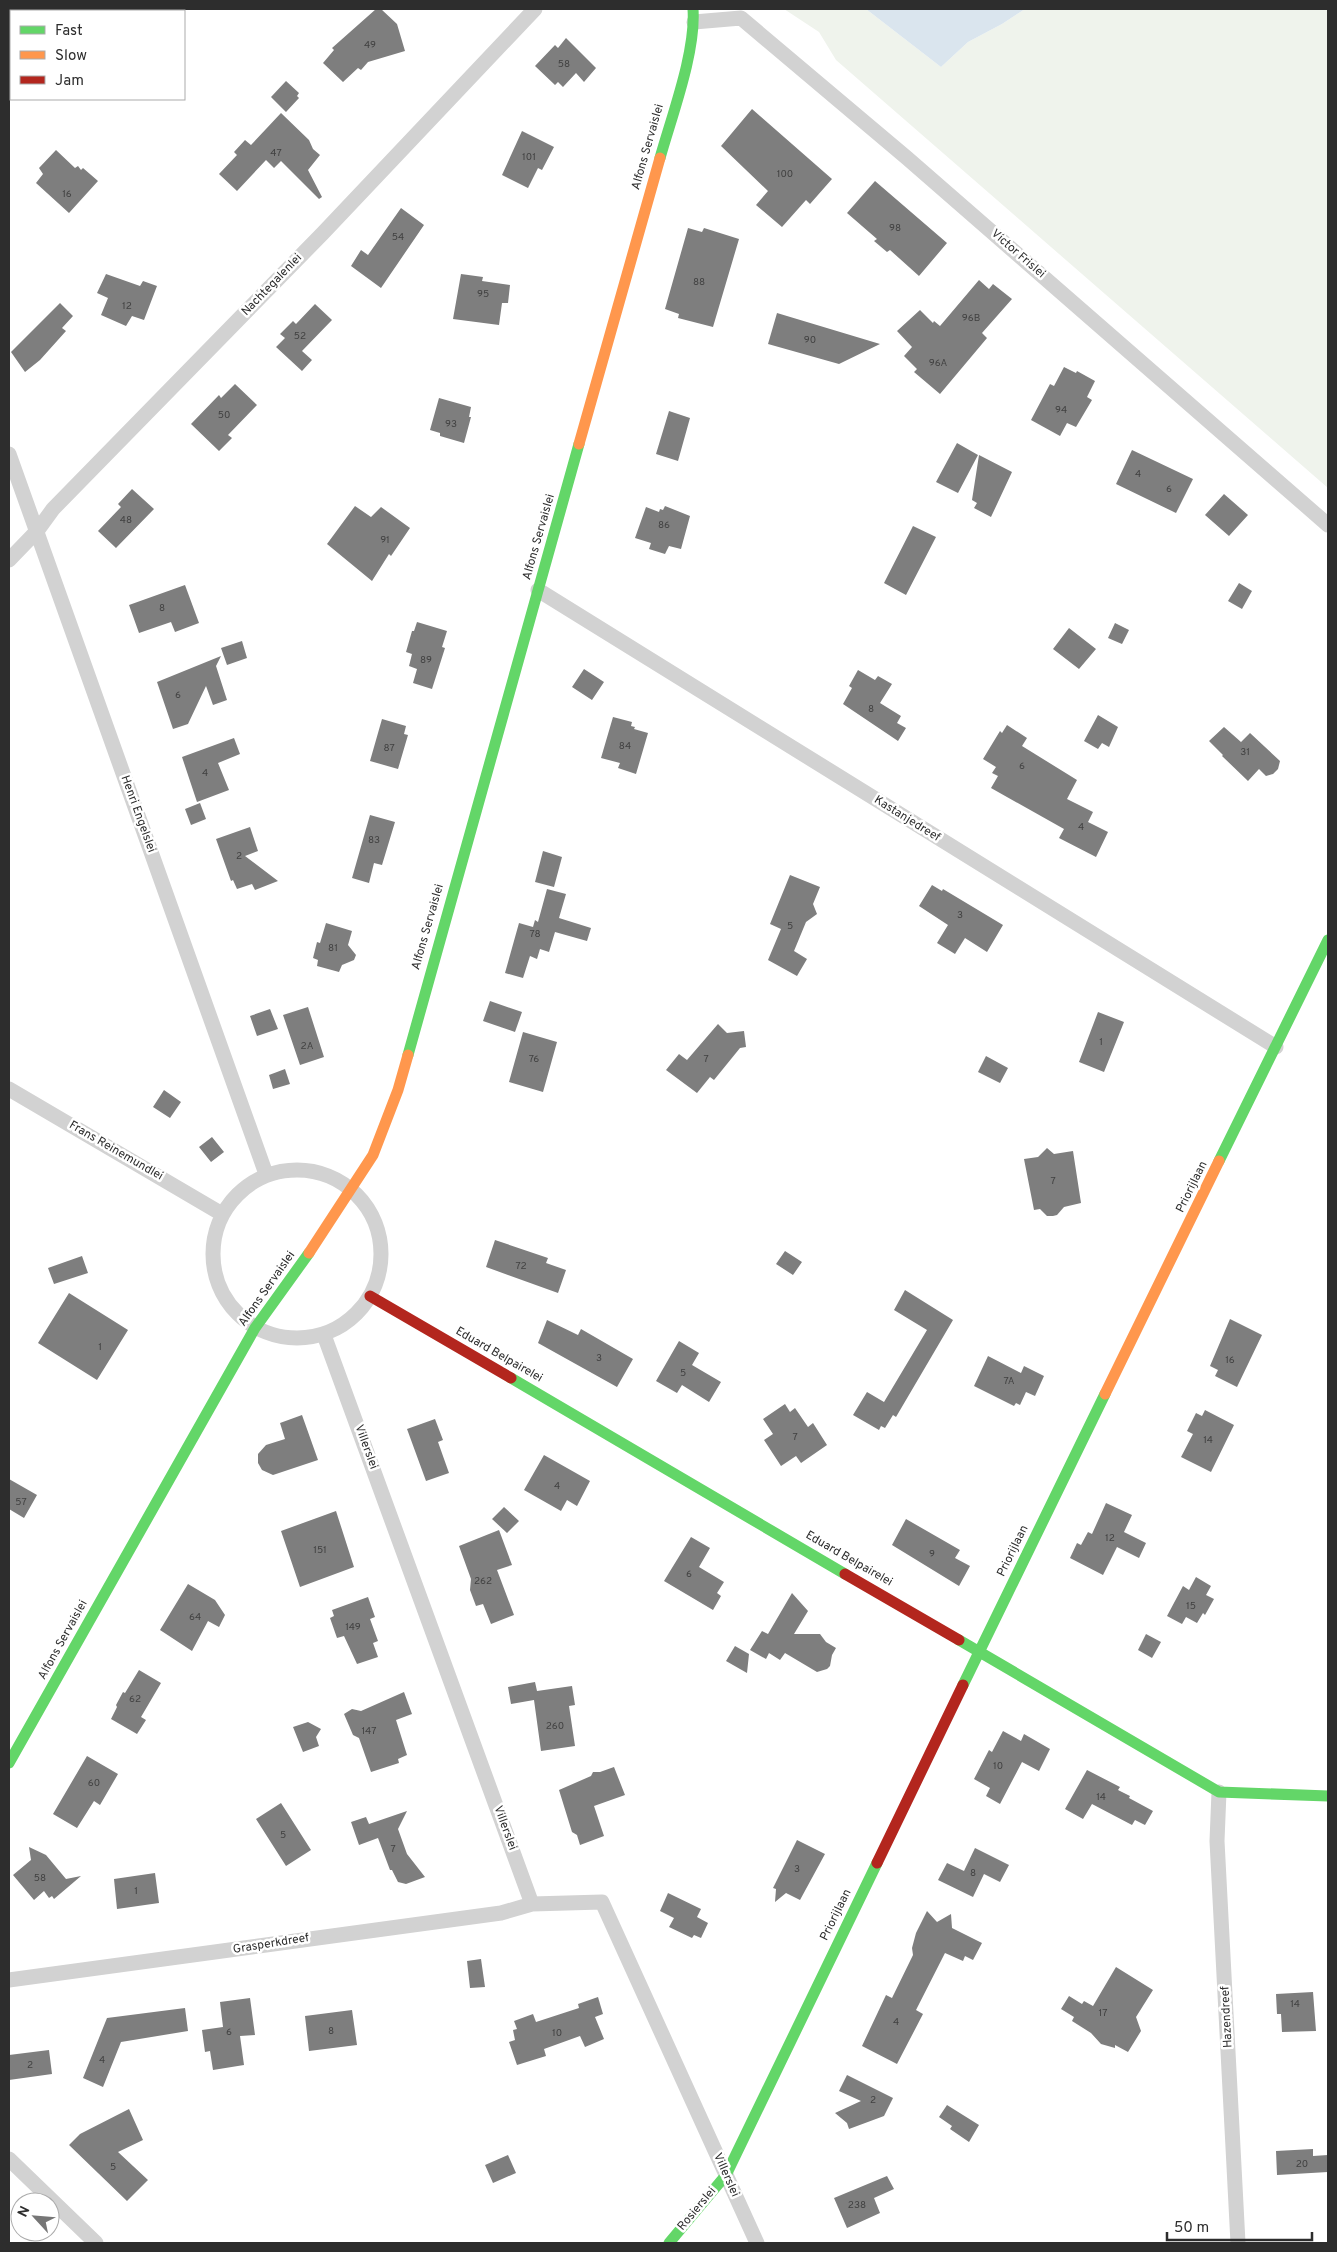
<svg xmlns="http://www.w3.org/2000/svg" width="1337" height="2252" viewBox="0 0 1337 2252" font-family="Overpass,sans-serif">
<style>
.green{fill:#eff3ec}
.water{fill:#dae5ee}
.building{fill:#7e7e7e}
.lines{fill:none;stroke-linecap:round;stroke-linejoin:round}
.street{stroke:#d2d2d2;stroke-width:15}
.fast{stroke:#63d668;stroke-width:11}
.slow{stroke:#ff974d;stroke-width:11}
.jam{stroke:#b3261e;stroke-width:11}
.labels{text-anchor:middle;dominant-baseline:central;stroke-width:5;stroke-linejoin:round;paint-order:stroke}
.number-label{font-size:10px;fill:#414141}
.street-label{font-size:12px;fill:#2d2d2d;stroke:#fff}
</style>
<rect width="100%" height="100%" fill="#fff"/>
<!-- green -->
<path class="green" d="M 784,9 L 866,9 L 941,67 L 968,42 L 1002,24 L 1025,9 L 1328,9 L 1328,488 L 836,60 L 819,32 Z"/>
<!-- water -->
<path class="water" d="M 866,9 L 1025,9 L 1002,24 L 968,42 L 941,67 Z"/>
<!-- building -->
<path class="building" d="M 376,9 L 381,9 L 397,24 L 405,51 L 368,62 L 361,70 L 358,68 L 343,82 L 323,63 L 334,50 L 332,48 Z
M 566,38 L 596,68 L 584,82 L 576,73 L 563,87 L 558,82 L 555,85 L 535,66 L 555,45 L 558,48 Z
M 286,81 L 299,93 L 297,96 L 299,98 L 286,112 L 271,97 Z
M 752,109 L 832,179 L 810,204 L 806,200 L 782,227 L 756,205 L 768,191 L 721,146 Z
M 281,113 L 309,140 L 313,149 L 320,155 L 308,170 L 322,197 L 319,199 L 281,161 L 274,168 L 266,160 L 237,191 L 219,174 L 237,155 L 234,152 L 245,140 L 251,145 Z
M 522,131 L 554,147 L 542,170 L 538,168 L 528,188 L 502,175 Z
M 56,150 L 75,168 L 78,166 L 81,170 L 83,168 L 98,181 L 69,213 L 36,183 L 43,174 L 39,168 Z
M 875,181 L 947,243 L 919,276 L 890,250 L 887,252 L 874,241 L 877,239 L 847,213 Z
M 401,208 L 424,225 L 381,288 L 351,266 L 361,250 L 368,255 Z
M 688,228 L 702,232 L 704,228 L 739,239 L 713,327 L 678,318 L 679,314 L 665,309 Z
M 106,274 L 140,286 L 143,281 L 157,286 L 144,320 L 132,316 L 126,326 L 101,315 L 108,298 L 97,293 Z
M 461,274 L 483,277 L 482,281 L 510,285 L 508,303 L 502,303 L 499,325 L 453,319 Z
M 979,280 L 989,289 L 993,284 L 1012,299 L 982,333 L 987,338 L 940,394 L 914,372 L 917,369 L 904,356 L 912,347 L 897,331 L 920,310 L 933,323 L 934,321 L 940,326 Z
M 60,303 L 73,316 L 62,328 L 66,331 L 40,360 L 25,372 L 11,352 Z
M 315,304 L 332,320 L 302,351 L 312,360 L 302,371 L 276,347 L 285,338 L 280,334 L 293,321 L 296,324 Z
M 777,313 L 880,344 L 839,364 L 768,344 Z
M 1064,367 L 1076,373 L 1077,371 L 1095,381 L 1087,397 L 1092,400 L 1076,427 L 1067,423 L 1060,436 L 1031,420 L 1050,384 L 1054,386 Z
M 235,384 L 257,405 L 228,435 L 232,438 L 219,451 L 191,424 L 219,395 L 221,398 Z
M 439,398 L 471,407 L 469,417 L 471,417 L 464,443 L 440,436 L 440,433 L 430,430 Z
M 669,411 L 690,418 L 678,461 L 656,454 Z
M 957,443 L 978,455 L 958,493 L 936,482 Z
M 1132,450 L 1193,479 L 1176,513 L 1116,484 Z
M 979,455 L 1012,472 L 991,517 L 974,508 L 977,503 L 972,500 Z
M 132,489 L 154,509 L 116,548 L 98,531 L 121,507 L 118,504 Z
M 1224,494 L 1248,515 L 1229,536 L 1205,515 Z
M 355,506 L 371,517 L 381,507 L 410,528 L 391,556 L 389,554 L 372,581 L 327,544 Z
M 665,506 L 690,516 L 681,549 L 669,546 L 665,554 L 649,549 L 651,543 L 635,538 L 646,507 L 659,512 L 660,509 L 663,510 Z
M 913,526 L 936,537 L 906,595 L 884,583 Z
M 1239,583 L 1252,591 L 1242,609 L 1228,601 Z
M 185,585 L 199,623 L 175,632 L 171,622 L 139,633 L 129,605 Z
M 417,622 L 447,631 L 442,647 L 445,648 L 432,689 L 413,683 L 417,669 L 409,666 L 412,654 L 406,652 L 412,631 L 414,631 Z
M 1115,623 L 1129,630 L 1122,644 L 1108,638 Z
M 1069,628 L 1096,649 L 1079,669 L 1053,649 Z
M 242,641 L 247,658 L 227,665 L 221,648 Z
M 221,656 L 216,666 L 227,700 L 213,705 L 206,686 L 188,724 L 173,729 L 157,682 Z
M 584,669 L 604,682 L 592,700 L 572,687 Z
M 858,670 L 875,680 L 878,676 L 892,684 L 880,703 L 901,716 L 897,723 L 906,728 L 898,741 L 843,704 L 852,688 L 849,686 Z
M 1098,715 L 1118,727 L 1109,747 L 1102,743 L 1098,749 L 1084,741 Z
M 613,717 L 632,722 L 631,726 L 635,727 L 634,729 L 648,733 L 636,774 L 618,768 L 620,763 L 601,758 Z
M 382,719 L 406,726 L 404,734 L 408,735 L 398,769 L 370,761 Z
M 1007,725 L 1027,738 L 1022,746 L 1077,780 L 1067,799 L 1093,812 L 1088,822 L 1108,832 L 1096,857 L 1059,838 L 1064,829 L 991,788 L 998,776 L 992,773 L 996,767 L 983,759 L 1000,731 L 1002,733 Z
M 1224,727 L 1241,742 L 1250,733 L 1280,761 L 1278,769 L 1273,774 L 1266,776 L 1259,769 L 1248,781 L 1222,756 L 1223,755 L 1209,741 Z
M 234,738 L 240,754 L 218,763 L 229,790 L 197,802 L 182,757 Z
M 200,803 L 206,819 L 191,825 L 185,809 Z
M 370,815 L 395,822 L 382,865 L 374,863 L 369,883 L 352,878 Z
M 250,827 L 258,851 L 245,856 L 278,881 L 255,890 L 252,884 L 237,889 L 233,880 L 231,881 L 216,839 Z
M 543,851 L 562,857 L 554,887 L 535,882 Z
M 790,875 L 820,887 L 813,904 L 817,914 L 806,922 L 794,951 L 807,959 L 797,976 L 768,960 L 781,929 L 770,924 Z
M 932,885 L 942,891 L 943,889 L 1003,925 L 987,952 L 965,938 L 955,954 L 937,943 L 948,925 L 919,906 Z
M 547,889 L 566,894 L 559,918 L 591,928 L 587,941 L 555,932 L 549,952 L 540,949 L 537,959 L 530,956 L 523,978 L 505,973 L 519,923 L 533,927 L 535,920 L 538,922 Z
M 326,923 L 352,931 L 348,945 L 356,955 L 354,960 L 342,965 L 339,972 L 317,966 L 318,960 L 313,958 L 317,942 L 320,943 Z
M 490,1001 L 522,1012 L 515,1032 L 483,1021 Z
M 308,1007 L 324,1057 L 300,1065 L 283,1015 Z
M 270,1009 L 278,1029 L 257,1036 L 250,1016 Z
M 1098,1012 L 1124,1022 L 1104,1072 L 1079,1062 Z
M 718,1024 L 727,1033 L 744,1031 L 746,1047 L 740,1048 L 714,1080 L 710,1077 L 697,1093 L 666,1070 L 679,1054 L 687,1060 Z
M 523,1032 L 557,1042 L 543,1092 L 509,1082 Z
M 986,1056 L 1008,1068 L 1000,1083 L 978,1072 Z
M 285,1069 L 290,1084 L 273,1089 L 269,1075 Z
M 164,1090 L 181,1102 L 170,1118 L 153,1107 Z
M 212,1137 L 224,1152 L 211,1162 L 199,1147 Z
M 1047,1148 L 1054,1154 L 1073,1151 L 1081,1203 L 1064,1207 L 1057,1215 L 1053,1216 L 1047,1216 L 1040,1209 L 1034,1210 L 1024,1159 L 1038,1157 Z
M 495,1240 L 548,1258 L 546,1263 L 566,1270 L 558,1293 L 486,1267 Z
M 785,1251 L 802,1262 L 793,1275 L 776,1264 Z
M 82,1256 L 88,1273 L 54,1284 L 48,1268 Z
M 905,1290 L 953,1320 L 896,1417 L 893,1415 L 885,1428 L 881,1426 L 879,1430 L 853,1415 L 867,1392 L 884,1402 L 927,1330 L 894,1310 Z
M 69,1293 L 128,1330 L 97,1380 L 38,1343 Z
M 1230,1319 L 1262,1335 L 1237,1387 L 1215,1376 L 1218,1370 L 1210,1366 Z
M 547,1320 L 578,1335 L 581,1329 L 633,1359 L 617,1387 L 538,1343 Z
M 679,1341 L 699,1353 L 692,1365 L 721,1382 L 709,1402 L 682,1385 L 677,1393 L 656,1381 Z
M 988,1356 L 1021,1373 L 1024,1366 L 1044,1376 L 1035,1396 L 1026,1392 L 1020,1405 L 1016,1403 L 1014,1406 L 974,1386 Z
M 785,1404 L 790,1412 L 795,1408 L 808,1427 L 813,1423 L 827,1445 L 801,1463 L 796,1456 L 781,1466 L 764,1440 L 773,1434 L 763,1419 Z
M 1205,1410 L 1234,1425 L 1211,1472 L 1181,1457 L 1193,1434 L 1187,1431 L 1196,1413 L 1202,1416 Z
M 302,1415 L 318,1460 L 273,1475 L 262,1470 L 258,1463 L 258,1454 L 266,1445 L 285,1439 L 280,1423 Z
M 435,1419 L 443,1440 L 438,1442 L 449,1473 L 426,1481 L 407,1429 Z
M 544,1455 L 590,1481 L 577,1506 L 567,1500 L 561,1511 L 524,1490 Z
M 9,1479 L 37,1495 L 24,1518 L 9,1509 Z
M 1106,1503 L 1132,1515 L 1124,1532 L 1146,1543 L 1139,1558 L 1117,1547 L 1103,1575 L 1070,1558 L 1077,1543 L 1081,1545 L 1088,1532 L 1092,1534 Z
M 504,1507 L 519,1521 L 507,1533 L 492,1519 Z
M 336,1511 L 354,1567 L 300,1587 L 281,1531 Z
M 906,1519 L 960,1550 L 955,1558 L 970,1566 L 959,1586 L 892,1545 Z
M 499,1530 L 512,1565 L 497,1570 L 514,1615 L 491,1624 L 483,1604 L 476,1606 L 470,1590 L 471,1579 L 459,1546 Z
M 691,1537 L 710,1548 L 699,1567 L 724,1582 L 717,1593 L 721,1596 L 713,1610 L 664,1581 Z
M 1196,1577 L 1211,1586 L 1206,1595 L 1214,1599 L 1205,1615 L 1203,1613 L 1197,1623 L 1186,1617 L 1182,1624 L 1167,1616 L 1183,1586 L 1189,1590 Z
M 188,1584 L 215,1600 L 225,1615 L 219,1627 L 208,1621 L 192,1651 L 160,1630 Z
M 792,1593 L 808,1611 L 794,1634 L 820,1634 L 826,1642 L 836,1648 L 832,1655 L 830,1666 L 827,1669 L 817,1672 L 785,1653 L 780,1660 L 769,1653 L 766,1659 L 750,1650 L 762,1631 L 768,1634 Z
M 368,1597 L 375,1617 L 370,1619 L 378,1641 L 373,1643 L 378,1657 L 357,1664 L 344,1636 L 337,1638 L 330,1618 L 334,1616 L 332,1610 Z
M 1146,1634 L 1161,1642 L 1152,1658 L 1138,1650 Z
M 735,1646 L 749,1654 L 747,1673 L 726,1661 Z
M 139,1670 L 161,1683 L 141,1717 L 146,1720 L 137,1734 L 111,1719 L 117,1707 L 116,1705 L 123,1692 L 125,1693 Z
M 535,1682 L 537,1691 L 572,1686 L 575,1705 L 569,1706 L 575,1746 L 541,1751 L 534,1700 L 511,1704 L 508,1687 Z
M 404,1692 L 412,1714 L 396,1720 L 407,1755 L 398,1759 L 399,1763 L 371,1772 L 359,1738 L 353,1735 L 344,1714 L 352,1709 L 361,1711 Z
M 308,1722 L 321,1729 L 316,1737 L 319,1746 L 303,1752 L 293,1727 Z
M 1003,1731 L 1021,1741 L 1024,1734 L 1050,1749 L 1039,1771 L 1022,1762 L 1000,1804 L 986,1796 L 990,1788 L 974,1779 L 989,1750 L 992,1752 Z
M 87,1756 L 118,1774 L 100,1805 L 94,1801 L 77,1828 L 53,1814 Z
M 614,1767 L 625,1795 L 594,1806 L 604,1836 L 580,1845 L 577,1835 L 572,1832 L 559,1790 L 591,1776 L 593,1772 L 600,1772 Z
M 1087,1770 L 1120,1787 L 1118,1790 L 1130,1796 L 1129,1798 L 1153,1811 L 1145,1825 L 1135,1820 L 1132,1825 L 1092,1804 L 1083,1819 L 1065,1809 Z
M 281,1803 L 311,1850 L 286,1866 L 256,1819 Z
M 407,1811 L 398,1829 L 407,1854 L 425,1877 L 406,1884 L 398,1882 L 392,1870 L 390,1870 L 378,1838 L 359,1845 L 351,1822 L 366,1817 L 369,1824 Z
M 797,1840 L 825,1854 L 800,1900 L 786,1893 L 775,1902 L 776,1889 L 773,1888 Z
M 29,1847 L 46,1855 L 66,1879 L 81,1876 L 54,1899 L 52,1896 L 49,1898 L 44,1891 L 34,1900 L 13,1875 L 31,1860 Z
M 975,1848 L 1009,1865 L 1000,1882 L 984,1874 L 973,1897 L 938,1880 L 947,1863 L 964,1871 Z
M 155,1873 L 159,1903 L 117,1909 L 114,1879 Z
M 668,1893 L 701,1909 L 697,1917 L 708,1923 L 701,1938 L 694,1935 L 692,1938 L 669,1927 L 674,1918 L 660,1911 Z
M 927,1911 L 937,1922 L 951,1914 L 952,1928 L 982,1943 L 973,1960 L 965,1956 L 963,1961 L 945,1953 L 916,2010 L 923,2014 L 897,2064 L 862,2046 L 886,1995 L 892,1998 L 913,1955 L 912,1948 L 916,1933 Z
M 481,1959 L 485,1987 L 470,1988 L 467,1961 Z
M 1116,1967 L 1153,1990 L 1136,2017 L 1141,2031 L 1128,2052 L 1115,2045 L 1115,2048 L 1101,2044 L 1091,2033 L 1072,2021 L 1074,2017 L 1061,2009 L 1069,1996 L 1082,2004 L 1084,2001 L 1093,2006 Z
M 1313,1992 L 1316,2031 L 1282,2032 L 1281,2014 L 1277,2014 L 1276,1994 Z
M 598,1997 L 603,2014 L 595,2017 L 604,2039 L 585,2047 L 580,2036 L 544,2049 L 546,2056 L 517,2065 L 509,2042 L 515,2040 L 513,2030 L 517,2029 L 514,2021 L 533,2014 L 536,2022 L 579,2008 L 578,2004 Z
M 250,1998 L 255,2035 L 240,2036 L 244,2065 L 213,2070 L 210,2051 L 205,2052 L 202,2030 L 223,2027 L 220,2002 Z
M 185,2008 L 188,2031 L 121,2042 L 103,2087 L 83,2078 L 107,2018 Z
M 352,2010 L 357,2045 L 309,2051 L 305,2016 Z
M 49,2050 L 52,2074 L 9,2080 L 9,2055 Z
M 847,2075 L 893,2098 L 884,2116 L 849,2129 L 847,2123 L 835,2113 L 861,2101 L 839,2091 Z
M 947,2105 L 979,2125 L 969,2142 L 950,2129 L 952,2126 L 939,2117 Z
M 129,2109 L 143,2140 L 118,2152 L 148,2180 L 127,2201 L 69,2145 L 80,2134 Z
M 1313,2149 L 1313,2156 L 1328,2155 L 1328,2172 L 1277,2175 L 1276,2151 Z
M 508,2155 L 516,2173 L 493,2183 L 485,2165 Z
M 887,2176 L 894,2189 L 874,2198 L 880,2213 L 847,2228 L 834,2198 Z"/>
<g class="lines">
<!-- street -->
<path class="street" d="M 694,22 L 741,18 L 907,158 L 1328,525
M 9,454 L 266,1174
M 9,560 L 37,531 L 53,509 L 323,233 L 535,9
M 538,590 L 1276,1047
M 9,1089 L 222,1214
M213 1254a84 84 0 1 1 168 0a84 84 0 1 1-168 0Z
M 324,1335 L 532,1904 L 602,1902 L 757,2243
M 1219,1792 L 1217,1841 L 1238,2243
M 9,1980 L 501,1913 L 532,1904
M 9,2159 L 96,2243"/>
<!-- fast -->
<path class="fast" d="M 660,158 C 672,115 696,52 693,9
M 408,1055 L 579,444
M 1219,1161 L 1328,940
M 511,1378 L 845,1574
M 959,1640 L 1219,1792 L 1328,1796
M 963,1685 L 1105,1394
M 9,1763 L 255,1328 L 309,1253
M 669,2243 L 726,2175 L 877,1863"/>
<!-- slow -->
<path class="slow" d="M 579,444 L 660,158
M 309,1253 L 373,1155 L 398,1090 L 408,1055
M 1105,1394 L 1219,1161"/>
<!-- jam -->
<path class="jam" d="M 370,1296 L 511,1378
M 845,1574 L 959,1640
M 877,1863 L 963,1685"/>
</g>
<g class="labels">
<!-- number labels -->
<g class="number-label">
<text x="370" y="45">49</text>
<text x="564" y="64">58</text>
<text x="276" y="153">47</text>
<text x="529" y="157">101</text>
<text x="785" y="174">100</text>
<text x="67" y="194">16</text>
<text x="895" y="228">98</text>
<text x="398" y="237">54</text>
<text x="699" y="282">88</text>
<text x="483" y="294">95</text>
<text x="127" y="306">12</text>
<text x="971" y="318">96B</text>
<text x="300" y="336">52</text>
<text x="810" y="340">90</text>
<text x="938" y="363">96A</text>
<text x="1061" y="410">94</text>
<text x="224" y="415">50</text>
<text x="451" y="424">93</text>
<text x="1138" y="474">4</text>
<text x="1169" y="489">6</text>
<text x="126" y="520">48</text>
<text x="664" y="525">86</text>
<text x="385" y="540">91</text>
<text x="162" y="608">8</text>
<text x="426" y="660">89</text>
<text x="178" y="695">6</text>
<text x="871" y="709">8</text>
<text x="625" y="746">84</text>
<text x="389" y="748">87</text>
<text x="1245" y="752">31</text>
<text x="1022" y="766">6</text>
<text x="205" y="773">4</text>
<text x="1081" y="827">4</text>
<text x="374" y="840">83</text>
<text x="239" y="856">2</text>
<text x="960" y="915">3</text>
<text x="790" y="926">5</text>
<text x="535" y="934">78</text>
<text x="333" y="948">81</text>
<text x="1101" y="1042">1</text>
<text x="307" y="1046">2A</text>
<text x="534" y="1059">76</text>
<text x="706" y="1059">7</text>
<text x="1053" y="1181">7</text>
<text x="521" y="1266">72</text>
<text x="100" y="1347">1</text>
<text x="599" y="1358">3</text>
<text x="1230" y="1360">16</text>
<text x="683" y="1373">5</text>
<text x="1009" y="1381">7A</text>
<text x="795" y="1437">7</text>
<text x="1208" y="1440">14</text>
<text x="557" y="1486">4</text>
<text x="21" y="1502">57</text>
<text x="1110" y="1538">12</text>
<text x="320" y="1550">151</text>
<text x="932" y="1554">9</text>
<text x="689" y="1574">6</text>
<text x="483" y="1581">262</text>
<text x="1191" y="1606">15</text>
<text x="195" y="1617">64</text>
<text x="353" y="1627">149</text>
<text x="135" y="1699">62</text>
<text x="555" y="1726">260</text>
<text x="369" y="1731">147</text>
<text x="998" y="1766">10</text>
<text x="94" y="1783">60</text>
<text x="1101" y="1797">14</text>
<text x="283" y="1835">5</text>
<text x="393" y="1849">7</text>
<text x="797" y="1869">3</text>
<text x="973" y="1873">8</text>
<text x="40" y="1878">58</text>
<text x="136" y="1891">1</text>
<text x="1295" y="2004">14</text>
<text x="1103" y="2013">17</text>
<text x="896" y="2022">4</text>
<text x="331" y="2031">8</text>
<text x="229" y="2032">6</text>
<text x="557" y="2033">10</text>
<text x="102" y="2060">4</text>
<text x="30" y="2065">2</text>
<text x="873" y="2100">2</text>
<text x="1302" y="2164">20</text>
<text x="113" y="2167">5</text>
<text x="857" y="2205">238</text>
</g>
<!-- street labels -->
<g class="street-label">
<text transform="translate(648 147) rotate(-74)">Alfons Servaislei</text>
<text transform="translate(1018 254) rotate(41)">Victor Frislei</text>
<text transform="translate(272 285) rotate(-46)">Nachtegalenlei</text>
<text transform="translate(539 537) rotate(-74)">Alfons Servaislei</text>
<text transform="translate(138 814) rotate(70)">Henri Engelslei</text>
<text transform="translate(907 819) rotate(32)">Kastanjedreef</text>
<text transform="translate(428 927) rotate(-74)">Alfons Servaislei</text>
<text transform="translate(116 1151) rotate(30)">Frans Reinemundlei</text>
<text transform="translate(1192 1187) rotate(-64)">Priorijlaan</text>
<text transform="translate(267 1289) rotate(-55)">Alfons Servaislei</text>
<text transform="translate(499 1355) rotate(30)">Eduard Belpairelei</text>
<text transform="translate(366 1447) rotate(70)">Villerslei</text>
<text transform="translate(1013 1551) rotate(-64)">Priorijlaan</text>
<text transform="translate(849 1559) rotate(30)">Eduard Belpairelei</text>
<text transform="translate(63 1640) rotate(-61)">Alfons Servaislei</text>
<text transform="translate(505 1828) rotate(70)">Villerslei</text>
<text transform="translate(836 1915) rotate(-64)">Priorijlaan</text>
<text transform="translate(271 1944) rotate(-9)">Grasperkdreef</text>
<text transform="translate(1227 2017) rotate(-93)">Hazendreef</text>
<text transform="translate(726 2175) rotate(66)">Villerslei</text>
<text transform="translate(697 2209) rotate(-50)">Rosierslei</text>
</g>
</g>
<!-- border -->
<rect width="1337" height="2252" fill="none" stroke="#2d2d2d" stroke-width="20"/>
<!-- legend -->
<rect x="10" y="10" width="175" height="90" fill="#ffffff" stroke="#ababab"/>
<rect x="20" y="26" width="25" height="8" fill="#63d668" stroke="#ababab"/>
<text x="55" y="35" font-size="15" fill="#2d2d2d">Fast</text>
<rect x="20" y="51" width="25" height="8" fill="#ff974d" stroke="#ababab"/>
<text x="55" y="60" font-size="15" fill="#2d2d2d">Slow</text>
<rect x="20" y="76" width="25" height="8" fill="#b3261e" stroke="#ababab"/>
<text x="55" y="85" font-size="15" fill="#2d2d2d">Jam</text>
<!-- north arrow -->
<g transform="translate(35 2217) rotate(296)"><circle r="24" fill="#ffffff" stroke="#ababab"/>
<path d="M0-4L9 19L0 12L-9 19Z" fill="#767676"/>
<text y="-8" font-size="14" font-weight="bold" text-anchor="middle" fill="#2d2d2d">N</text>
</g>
<!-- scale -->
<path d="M1167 2232v8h145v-8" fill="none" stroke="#2d2d2d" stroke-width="2.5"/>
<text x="1174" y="2232" font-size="15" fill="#2d2d2d" stroke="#ffffff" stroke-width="4" paint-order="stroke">50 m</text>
</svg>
